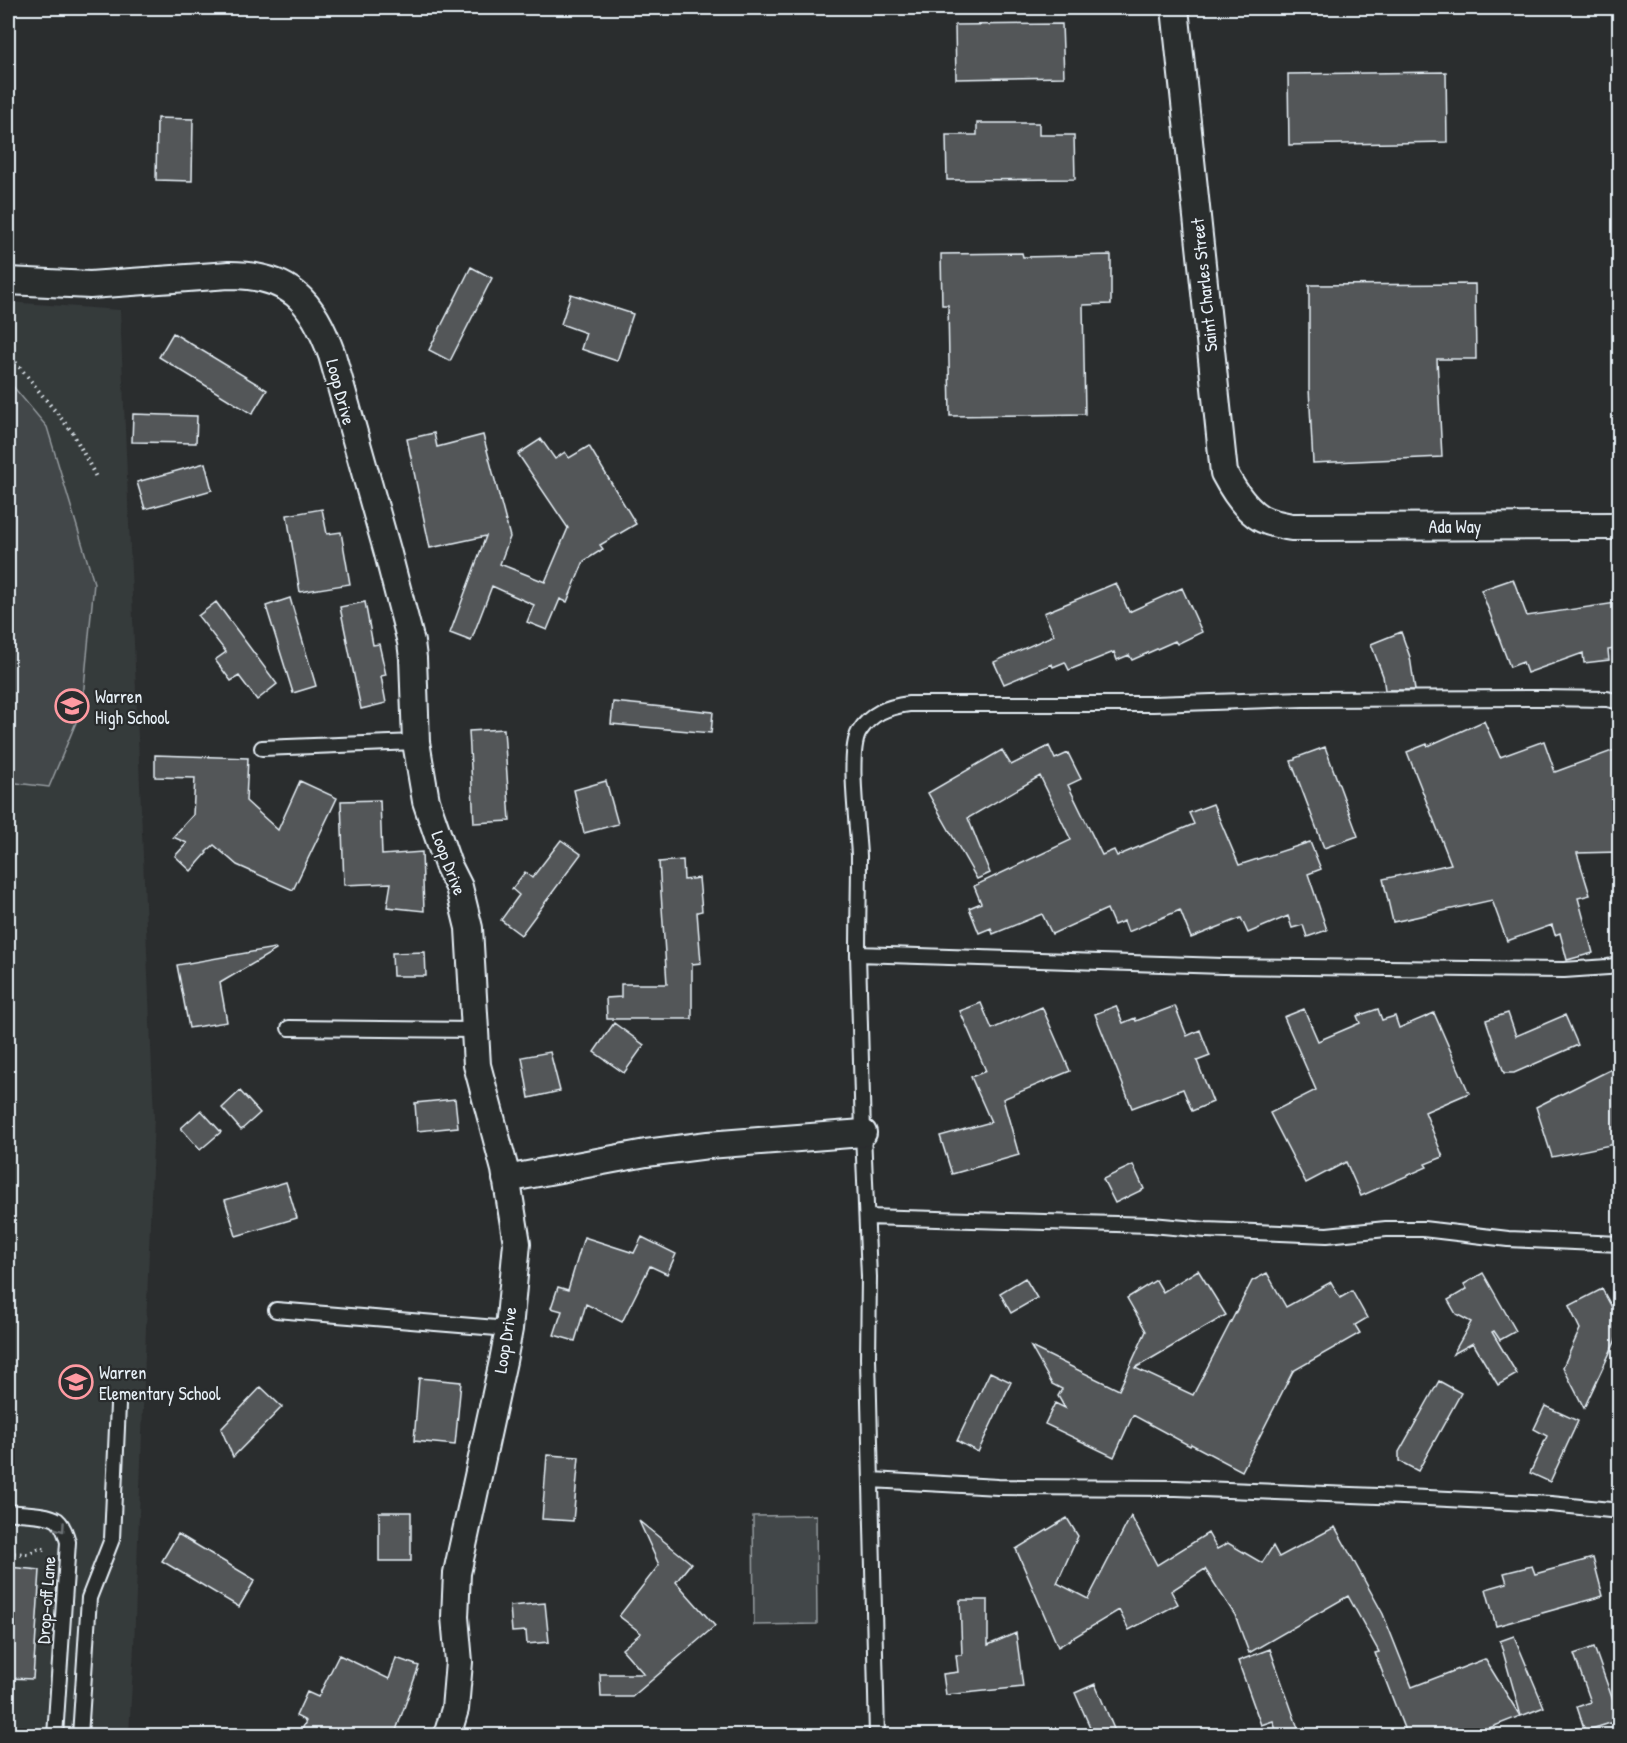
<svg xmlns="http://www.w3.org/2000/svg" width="1627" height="1743" viewBox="0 0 1627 1743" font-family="'Patrick Hand',sans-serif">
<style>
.built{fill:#363a3b}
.garden{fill:#424648;stroke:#959ca0;stroke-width:1.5}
.building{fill:#535759;stroke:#e8f1f8;stroke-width:1.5}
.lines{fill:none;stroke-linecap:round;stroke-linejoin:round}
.lane-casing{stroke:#e8f1f8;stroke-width:18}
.street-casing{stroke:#e8f1f8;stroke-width:30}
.path{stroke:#e8f1f8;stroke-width:4;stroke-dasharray:1.5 4.5;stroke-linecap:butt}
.lane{stroke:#2a2d2e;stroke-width:14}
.street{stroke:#2a2d2e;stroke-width:26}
.oneway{stroke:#6c7275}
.labels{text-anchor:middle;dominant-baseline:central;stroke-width:4.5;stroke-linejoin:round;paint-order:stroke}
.street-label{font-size:18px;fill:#e8f1f8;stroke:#2a2d2e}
.poi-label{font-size:18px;fill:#e8f1f8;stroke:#2a2d2e;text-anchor:start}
</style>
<rect width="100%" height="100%" fill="#2a2d2e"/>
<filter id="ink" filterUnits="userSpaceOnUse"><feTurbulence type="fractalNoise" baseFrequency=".0167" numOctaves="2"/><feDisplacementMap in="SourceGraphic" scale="12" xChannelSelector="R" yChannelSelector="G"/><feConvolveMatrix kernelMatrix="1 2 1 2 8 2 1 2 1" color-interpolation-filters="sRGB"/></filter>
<g filter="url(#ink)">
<!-- built -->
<path class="built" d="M 8,302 L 120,310 L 154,1117 L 134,1647 L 129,1735 L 8,1735 Z"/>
<!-- garden -->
<path class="garden" d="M 8,383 L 12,385 L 47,427 L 94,583 L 82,708 L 49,787 L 8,782 Z
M 816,1515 L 817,1624 L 754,1625 L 753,1516 Z"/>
<!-- building -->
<path class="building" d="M 1062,24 L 1064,77 L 956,79 L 955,25 Z
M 1446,72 L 1447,142 L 1289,145 L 1288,74 Z
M 157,118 L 193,119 L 192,181 L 156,180 Z
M 977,123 L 1039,123 L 1039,135 L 1074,135 L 1075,179 L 947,180 L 946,135 L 977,135 Z
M 1022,253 L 1023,257 L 1111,255 L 1111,304 L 1083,305 L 1085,414 L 950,416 L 948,305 L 942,305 L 941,254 Z
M 471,267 L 492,278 L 450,361 L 429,350 Z
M 1475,284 L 1476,359 L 1437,359 L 1442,457 L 1313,463 L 1309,388 L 1309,285 Z
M 571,294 L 633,314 L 617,361 L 581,349 L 586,333 L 561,324 Z
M 173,333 L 267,390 L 252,414 L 159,357 Z
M 133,414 L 197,416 L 196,443 L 132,442 Z
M 434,433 L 437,447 L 483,435 L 510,537 L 500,564 L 545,582 L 568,528 L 518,454 L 541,439 L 555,459 L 565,452 L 569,458 L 589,446 L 636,524 L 600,545 L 603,549 L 584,561 L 567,602 L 560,599 L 547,630 L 527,622 L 534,605 L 492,586 L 471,641 L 450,633 L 486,536 L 430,548 L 407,439 Z
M 205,463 L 212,490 L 145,509 L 137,482 Z
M 322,509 L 327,534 L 341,532 L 350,584 L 300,592 L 287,515 Z
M 1513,579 L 1527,616 L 1616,603 L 1620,624 L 1620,648 L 1608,650 L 1609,660 L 1584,663 L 1583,653 L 1527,673 L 1523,662 L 1510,667 L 1481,590 Z
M 1116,583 L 1129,612 L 1182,588 L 1202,632 L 1177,644 L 1175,641 L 1132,660 L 1129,655 L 1117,660 L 1114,652 L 1069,670 L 1065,662 L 1053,667 L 1052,664 L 1004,684 L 994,662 L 1054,635 L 1044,613 Z
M 290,598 L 316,686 L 293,693 L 266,606 Z
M 216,602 L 277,684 L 257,700 L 239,676 L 231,681 L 215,660 L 226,652 L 198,616 Z
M 365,602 L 373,645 L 379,644 L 386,675 L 381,676 L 386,703 L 361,709 L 340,607 Z
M 1401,632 L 1410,657 L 1415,690 L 1385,690 L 1383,676 L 1371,644 Z
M 613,702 L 713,712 L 711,733 L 611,724 Z
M 1484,721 L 1500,757 L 1544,741 L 1555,772 L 1620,748 L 1620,852 L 1577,853 L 1590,895 L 1578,898 L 1593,953 L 1567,960 L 1560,933 L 1555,935 L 1552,925 L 1507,941 L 1492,900 L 1393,922 L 1383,879 L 1451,864 L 1407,752 L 1427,744 L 1428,746 Z
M 504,729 L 510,821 L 474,823 L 469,731 Z
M 1049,746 L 1055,759 L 1068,753 L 1081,779 L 1068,785 L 1102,855 L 1114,850 L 1117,856 L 1194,824 L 1189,813 L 1213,804 L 1239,865 L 1310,842 L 1321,869 L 1308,874 L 1327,930 L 1307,937 L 1303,925 L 1292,928 L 1288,916 L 1248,933 L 1241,918 L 1191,938 L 1180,910 L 1128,932 L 1124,921 L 1114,925 L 1107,909 L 1052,934 L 1042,914 L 993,934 L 991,928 L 979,933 L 969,908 L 981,903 L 974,886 L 1071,840 L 1040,776 L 968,818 L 990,873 L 977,879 L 928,793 L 1002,750 L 1011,765 Z
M 1325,747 L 1358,836 L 1324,848 L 1291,761 L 1295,760 L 1295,758 Z
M 155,755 L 248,758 L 246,801 L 278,830 L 300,781 L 337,798 L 293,890 L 237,865 L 214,845 L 206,852 L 207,853 L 191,871 L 175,856 L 187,843 L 173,837 L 193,815 L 195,778 L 155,777 Z
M 606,781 L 618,824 L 584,833 L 574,790 Z
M 380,800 L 382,855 L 422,852 L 424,911 L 387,907 L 391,883 L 344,885 L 341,801 Z
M 561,840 L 581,854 L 521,935 L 501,920 L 519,895 L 512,889 L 525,872 L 532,878 Z
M 683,860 L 684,880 L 699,878 L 702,911 L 697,912 L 701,963 L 692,964 L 692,1019 L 607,1019 L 606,998 L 621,997 L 621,984 L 667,984 L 659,862 Z
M 275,948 L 276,950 L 220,983 L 227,1022 L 189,1028 L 177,965 Z
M 425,952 L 426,976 L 393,976 L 392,953 Z
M 981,1003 L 992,1029 L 1042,1007 L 1070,1071 L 1003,1099 L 1019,1155 L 952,1174 L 940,1136 L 991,1122 L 971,1077 L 986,1071 L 960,1011 Z
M 1116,1006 L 1123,1023 L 1135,1018 L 1136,1021 L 1175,1006 L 1187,1036 L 1200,1030 L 1210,1056 L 1197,1061 L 1213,1102 L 1192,1111 L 1183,1089 L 1132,1108 L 1095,1014 Z
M 1304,1009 L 1318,1041 L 1360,1023 L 1357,1016 L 1378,1009 L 1382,1020 L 1395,1016 L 1399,1028 L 1434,1013 L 1469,1093 L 1425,1112 L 1443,1157 L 1425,1164 L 1427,1167 L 1361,1196 L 1346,1162 L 1306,1183 L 1270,1113 L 1316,1090 L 1284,1017 Z
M 1508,1013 L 1516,1036 L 1565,1015 L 1578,1045 L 1514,1073 L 1504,1073 L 1486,1020 Z
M 614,1023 L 644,1045 L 624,1073 L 594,1052 Z
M 550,1052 L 560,1091 L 529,1098 L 522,1057 Z
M 1620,1065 L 1620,1143 L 1552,1157 L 1536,1107 Z
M 240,1091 L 260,1113 L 241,1130 L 222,1108 Z
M 455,1099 L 458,1127 L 417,1131 L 415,1103 Z
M 201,1110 L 221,1132 L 200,1150 L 181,1128 Z
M 1133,1165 L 1144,1189 L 1115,1203 L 1103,1179 Z
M 286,1182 L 297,1218 L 236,1236 L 225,1200 Z
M 584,1237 L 634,1253 L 642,1237 L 676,1254 L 667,1274 L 650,1266 L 622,1322 L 586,1304 L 575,1341 L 554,1335 L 562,1311 L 551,1308 L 558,1287 L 568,1290 Z
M 1198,1270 L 1226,1315 L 1135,1368 L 1193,1395 L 1252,1281 L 1267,1273 L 1286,1307 L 1331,1282 L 1340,1298 L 1352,1291 L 1367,1318 L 1355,1325 L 1360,1333 L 1293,1371 L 1242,1471 L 1191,1444 L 1190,1446 L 1133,1415 L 1114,1457 L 1045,1424 L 1055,1403 L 1065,1408 L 1058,1396 L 1062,1389 L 1052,1384 L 1031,1347 L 1119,1390 L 1146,1331 L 1127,1298 L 1156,1280 L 1163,1292 Z
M 1483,1273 L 1516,1331 L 1500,1340 L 1494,1331 L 1492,1332 L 1517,1374 L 1498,1385 L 1473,1343 L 1453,1354 L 1471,1322 L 1456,1314 L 1448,1300 L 1467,1289 L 1464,1284 Z
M 1025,1278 L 1037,1298 L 1011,1313 L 1000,1293 Z
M 1602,1289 L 1620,1322 L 1620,1331 L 1584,1408 L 1563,1367 L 1580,1329 L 1569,1306 Z
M 990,1372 L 1011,1382 L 978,1452 L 957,1441 Z
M 419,1378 L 461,1382 L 455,1445 L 414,1441 Z
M 1439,1381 L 1461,1393 L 1418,1471 L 1399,1461 L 1399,1452 Z
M 261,1387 L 282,1407 L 233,1457 L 221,1429 Z
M 1545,1406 L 1578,1421 L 1550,1482 L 1530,1473 L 1547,1436 L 1534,1429 Z
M 547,1455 L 579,1457 L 573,1521 L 542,1519 Z
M 379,1512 L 411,1512 L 411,1561 L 379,1561 Z
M 1131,1516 L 1157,1565 L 1208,1533 L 1217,1549 L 1228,1543 L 1262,1563 L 1273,1546 L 1279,1557 L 1335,1527 L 1383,1614 L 1412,1687 L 1485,1659 L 1520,1716 L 1469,1736 L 1407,1736 L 1375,1653 L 1379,1652 L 1348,1596 L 1249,1653 L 1235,1615 L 1205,1569 L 1171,1591 L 1178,1604 L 1129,1630 L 1119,1610 L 1058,1647 L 1016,1549 L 1067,1518 L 1078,1536 L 1057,1583 L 1088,1599 Z
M 639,1521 L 691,1563 L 676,1582 L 715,1626 L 632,1697 L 601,1697 L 600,1674 L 644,1674 L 622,1649 L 641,1633 L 619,1616 L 659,1565 Z
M 178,1534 L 255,1580 L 239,1607 L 162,1561 Z
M 1593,1558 L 1603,1596 L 1496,1626 L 1486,1589 L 1507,1583 L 1504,1573 L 1532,1566 L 1535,1574 Z
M 8,1567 L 40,1570 L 33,1679 L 8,1678 Z
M 960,1600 L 988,1600 L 988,1645 L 1016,1633 L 1023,1687 L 946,1695 L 943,1674 L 958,1672 L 956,1655 L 962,1655 Z
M 545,1603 L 549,1642 L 527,1644 L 526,1631 L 512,1632 L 510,1606 Z
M 1514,1636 L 1544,1707 L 1521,1716 L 1500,1641 Z
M 1594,1647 L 1620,1720 L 1585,1731 L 1577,1707 L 1591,1702 L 1574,1654 Z
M 1270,1649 L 1299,1731 L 1286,1736 L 1278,1736 L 1273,1721 L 1261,1725 L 1238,1661 Z
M 339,1655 L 389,1679 L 396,1658 L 419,1666 L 394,1736 L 299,1736 L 306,1721 L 296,1716 L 307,1692 L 318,1697 Z
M 1095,1684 L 1117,1736 L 1094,1736 L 1075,1693 Z"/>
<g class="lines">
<defs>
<path id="lane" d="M 1620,702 L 1607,699 L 1542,698 L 1303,699 L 1153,704 L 909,704 C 887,707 871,713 859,732 C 847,753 858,829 859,856 C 859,889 858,921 858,954 L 1223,966 L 1564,970 L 1608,967 L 1620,965
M 262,748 L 416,742
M 858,954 L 863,1133 L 869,1277 L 868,1358 L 877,1736
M 289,1028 L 474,1030
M 867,1217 L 1152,1225 L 1206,1230 L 1327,1235 L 1386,1229 L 1423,1229 L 1508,1239 L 1620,1244
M 276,1310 L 509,1329
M 871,1480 L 998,1487 L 1176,1488 L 1428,1498 L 1551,1504 L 1620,1511
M 8,1512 C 20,1514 46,1513 57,1520 C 63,1525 66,1534 68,1542 L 55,1736
M 80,1736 L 89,1598 L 112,1539 L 118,1405"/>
<path id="street" d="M 1175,8 L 1224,473 C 1233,490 1249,515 1267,521 C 1275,524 1283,525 1291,527 L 1620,526
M 8,281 L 90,285 L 229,275 C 290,275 312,300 332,355 L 387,550 L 411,642 L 413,658 L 416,742 L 426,801 L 448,865 L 459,887 L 469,928 L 477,1065 L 505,1170 L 517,1243 L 509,1329 L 503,1361 L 457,1573 L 455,1617 L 459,1662 L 455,1709 L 447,1736
M 506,1179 L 646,1153 L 708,1145 L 863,1133"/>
</defs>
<!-- lane casing -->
<use href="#lane" class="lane-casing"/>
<!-- street casing -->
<use href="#street" class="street-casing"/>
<!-- path -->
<path class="path" d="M 8,353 L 73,433 L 97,479
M 8,1553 L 28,1554 L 38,1549 L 46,1549"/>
<!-- lane -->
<use href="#lane" class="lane"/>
<!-- street -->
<use href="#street" class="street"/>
</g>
<!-- one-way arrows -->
<defs><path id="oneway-chevron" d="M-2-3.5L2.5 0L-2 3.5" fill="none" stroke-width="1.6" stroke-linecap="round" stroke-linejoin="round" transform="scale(1.5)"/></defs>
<use class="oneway" href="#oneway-chevron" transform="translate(61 1528) rotate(55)"/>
</g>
<!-- icons -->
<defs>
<symbol id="school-ring" viewBox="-11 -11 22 22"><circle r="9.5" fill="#2a2d2e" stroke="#ff9aa2" stroke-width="1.5"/><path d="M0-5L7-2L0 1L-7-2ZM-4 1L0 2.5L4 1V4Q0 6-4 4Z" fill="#ff9aa2"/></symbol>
</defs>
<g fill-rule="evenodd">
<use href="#school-ring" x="53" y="687" width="38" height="38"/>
<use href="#school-ring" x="57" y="1363" width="38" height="38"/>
</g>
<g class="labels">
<!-- street labels -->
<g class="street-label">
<text transform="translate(1204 285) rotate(-96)">Saint Charles Street</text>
<text transform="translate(341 392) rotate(75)">Loop Drive</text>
<text x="1455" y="526">Ada Way</text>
<text transform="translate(449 863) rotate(69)">Loop Drive</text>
<text transform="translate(505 1340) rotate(-81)">Loop Drive</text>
<text transform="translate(46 1600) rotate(-86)">Drop-off Lane</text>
</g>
<!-- poi labels -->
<g class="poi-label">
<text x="95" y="696">Warren<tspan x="95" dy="21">High School</tspan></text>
<text x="99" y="1372">Warren<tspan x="99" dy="21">Elementary School</tspan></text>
</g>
</g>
<!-- margin -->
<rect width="1627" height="1743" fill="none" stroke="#2a2d2e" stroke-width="30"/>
<rect x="15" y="15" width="1597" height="1713" fill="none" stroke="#e8f1f8" stroke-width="2" filter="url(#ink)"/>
</svg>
